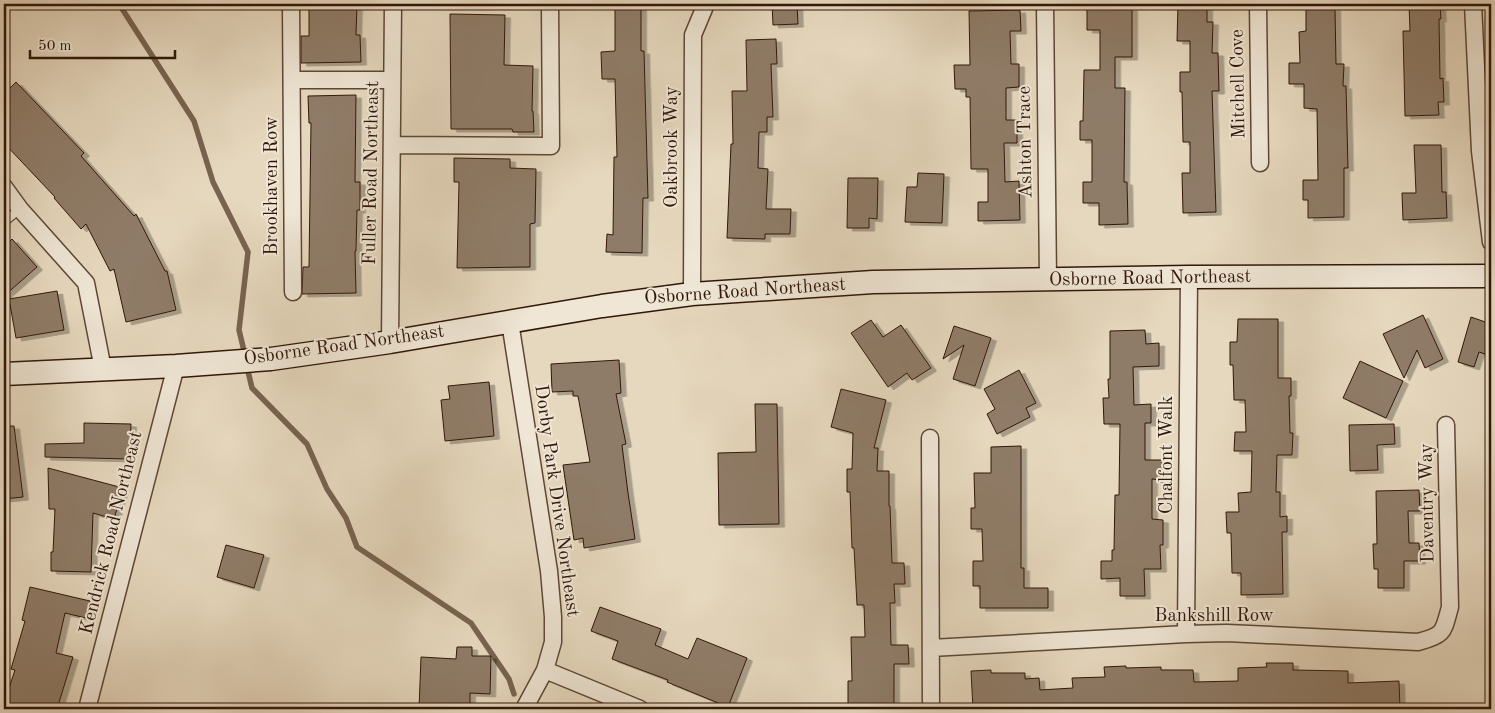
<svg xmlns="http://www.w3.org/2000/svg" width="1495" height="713" viewBox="0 0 1495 713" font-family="'Old Standard TT',serif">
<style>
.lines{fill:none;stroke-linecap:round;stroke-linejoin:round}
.stream{stroke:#786350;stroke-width:5.5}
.building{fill:#8f7b67;stroke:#311709;filter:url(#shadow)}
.lane-casing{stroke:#5e4736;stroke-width:10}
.street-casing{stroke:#5e4736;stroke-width:19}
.secondary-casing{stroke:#311709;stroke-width:25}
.lane{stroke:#efe6d5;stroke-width:8}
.street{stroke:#efe6d5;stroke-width:16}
.secondary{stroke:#efe6d5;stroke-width:22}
.labels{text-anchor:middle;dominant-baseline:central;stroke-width:4;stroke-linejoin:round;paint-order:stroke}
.street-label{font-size:19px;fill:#311709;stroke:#efe6d5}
</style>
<defs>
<filter id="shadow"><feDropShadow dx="5.5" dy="3" stdDeviation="0" flood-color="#0004"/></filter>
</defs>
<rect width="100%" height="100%" fill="#e6d8be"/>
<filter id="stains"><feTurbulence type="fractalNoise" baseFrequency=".004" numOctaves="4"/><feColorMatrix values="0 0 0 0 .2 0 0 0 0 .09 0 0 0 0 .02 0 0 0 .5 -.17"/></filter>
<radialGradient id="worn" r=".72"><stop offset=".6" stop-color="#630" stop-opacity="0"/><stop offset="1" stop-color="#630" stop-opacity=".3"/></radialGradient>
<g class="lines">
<!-- stream -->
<path class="stream" d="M 119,4 L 194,121 L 213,182 L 248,252 L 239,330 L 245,355
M 247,367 L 252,388 L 307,444 L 327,489 L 346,518 L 357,547 L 471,623 L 509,679 L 514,694"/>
</g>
<!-- building -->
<path class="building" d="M 309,4 L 357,4 L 356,35 L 360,35 L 361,62 L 301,63 L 301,36 L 309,36 Z
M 615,4 L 641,4 L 641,51 L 644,51 L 648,198 L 643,198 L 642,253 L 606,252 L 607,234 L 613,235 L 614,157 L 617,157 L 615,79 L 602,79 L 601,52 L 615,51 Z
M 772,4 L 797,4 L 798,24 L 773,25 Z
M 1178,4 L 1207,4 L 1207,22 L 1213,22 L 1212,53 L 1218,53 L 1219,91 L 1212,91 L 1216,212 L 1183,213 L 1182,173 L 1190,173 L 1190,142 L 1183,142 L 1182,92 L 1180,92 L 1180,72 L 1190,72 L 1190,41 L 1177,41 Z
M 1409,4 L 1440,4 L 1441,19 L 1439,19 L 1440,79 L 1443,78 L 1444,102 L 1438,102 L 1439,115 L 1405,116 L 1403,31 L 1410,31 Z
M 1087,8 L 1132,8 L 1132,57 L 1115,57 L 1115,88 L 1125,88 L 1124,182 L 1127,182 L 1128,224 L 1099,225 L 1099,203 L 1083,203 L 1083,182 L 1092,182 L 1092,140 L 1080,140 L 1080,121 L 1083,121 L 1084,70 L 1100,70 L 1100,30 L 1087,30 Z
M 1335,8 L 1336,64 L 1344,64 L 1343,86 L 1346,86 L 1348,168 L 1344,168 L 1344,217 L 1308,218 L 1308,200 L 1303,200 L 1303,180 L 1318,180 L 1317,109 L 1304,108 L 1304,84 L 1289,84 L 1289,63 L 1300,63 L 1299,32 L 1306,31 L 1306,9 Z
M 1020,10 L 1021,31 L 1010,31 L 1011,64 L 1019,64 L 1019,87 L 1006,88 L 1006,120 L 1017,120 L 1017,143 L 1004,143 L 1005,182 L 1019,181 L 1020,220 L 978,221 L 978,202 L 988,202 L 988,169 L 971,169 L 970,97 L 966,97 L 966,89 L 955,89 L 954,65 L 970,65 L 969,11 Z
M 450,14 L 505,15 L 504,65 L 533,66 L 532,111 L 533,111 L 534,132 L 513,132 L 512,129 L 451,129 Z
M 776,39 L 777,64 L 771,64 L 773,117 L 767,117 L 767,132 L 759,132 L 758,168 L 768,169 L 766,209 L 791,209 L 790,234 L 765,234 L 765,239 L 727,238 L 731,144 L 733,144 L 732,91 L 747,91 L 746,40 Z
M 16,82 L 84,153 L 81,156 L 134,216 L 136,214 L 165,271 L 167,271 L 176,310 L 126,322 L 114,269 L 110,271 L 86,224 L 81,229 L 54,198 L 55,197 L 4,143 L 4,94 Z
M 356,95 L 355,182 L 360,182 L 360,210 L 357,210 L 356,251 L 355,251 L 356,293 L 302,294 L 303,267 L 309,267 L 311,123 L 309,123 L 308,96 Z
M 1414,145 L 1441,145 L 1442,192 L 1446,192 L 1447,218 L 1403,220 L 1402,193 L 1416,193 Z
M 454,158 L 510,159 L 510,168 L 536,169 L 535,223 L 530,224 L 530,267 L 457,268 L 459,182 L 454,182 Z
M 918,173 L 944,174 L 942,223 L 905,222 L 907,187 L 917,187 Z
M 848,178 L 878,178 L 877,219 L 869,218 L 869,228 L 847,228 Z
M 12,239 L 37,267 L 4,296 L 4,247 Z
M 57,291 L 64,330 L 16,338 L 9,299 Z
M 1423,315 L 1443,359 L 1425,368 L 1417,350 L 1404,378 L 1383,334 Z
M 1471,317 L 1491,324 L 1491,356 L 1479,352 L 1474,367 L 1458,362 Z
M 1238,319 L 1278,319 L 1278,378 L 1291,378 L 1291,396 L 1289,396 L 1290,433 L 1293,433 L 1292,455 L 1277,455 L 1276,492 L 1280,492 L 1280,517 L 1287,516 L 1287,532 L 1282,532 L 1283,594 L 1241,595 L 1241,573 L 1232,573 L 1231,533 L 1227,533 L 1226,512 L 1239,512 L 1238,493 L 1251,492 L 1252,451 L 1234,451 L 1235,432 L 1246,432 L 1245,400 L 1234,400 L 1233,365 L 1230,365 L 1230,342 L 1237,342 Z
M 871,320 L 883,337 L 901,325 L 931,368 L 912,380 L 907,373 L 888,387 L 851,333 Z
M 954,326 L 991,338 L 975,386 L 953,379 L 964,345 L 943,359 Z
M 1145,330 L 1146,344 L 1159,343 L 1159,366 L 1133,367 L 1134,405 L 1151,404 L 1151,423 L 1145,423 L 1145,460 L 1162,460 L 1162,480 L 1152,479 L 1152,519 L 1163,520 L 1163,545 L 1160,545 L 1161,569 L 1144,569 L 1145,596 L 1120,596 L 1120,578 L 1101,579 L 1101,561 L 1112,561 L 1112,550 L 1114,550 L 1115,495 L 1119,495 L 1120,424 L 1104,424 L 1103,398 L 1109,398 L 1108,379 L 1110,379 L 1110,331 Z
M 619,360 L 621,393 L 616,394 L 626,444 L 622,445 L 628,493 L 635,539 L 584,548 L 583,538 L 574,540 L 563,465 L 590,462 L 578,396 L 573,396 L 573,391 L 552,392 L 551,364 Z
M 1360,361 L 1403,381 L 1386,418 L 1343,398 Z
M 1019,370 L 1036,403 L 1026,408 L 1030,417 L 997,434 L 987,414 L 995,409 L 984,389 Z
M 489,382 L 494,436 L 445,441 L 441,400 L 450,399 L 448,386 Z
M 841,389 L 886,400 L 874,448 L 878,448 L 877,471 L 889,471 L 889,506 L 890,506 L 892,563 L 904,563 L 905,584 L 894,584 L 895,603 L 890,603 L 891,645 L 908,645 L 909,664 L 894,664 L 894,709 L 848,709 L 848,681 L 852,681 L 851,637 L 865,637 L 864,605 L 857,605 L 854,548 L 852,548 L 850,492 L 847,492 L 847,469 L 852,469 L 853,433 L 831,427 Z
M 755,404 L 777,404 L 779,524 L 719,525 L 718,453 L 756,452 Z
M 84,423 L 131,424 L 130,459 L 45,457 L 45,444 L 84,443 Z
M 1394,424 L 1395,444 L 1377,445 L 1378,470 L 1350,471 L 1349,425 Z
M 4,426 L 14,426 L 23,497 L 4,499 Z
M 1021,446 L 1021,568 L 1024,568 L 1024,588 L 1048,588 L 1048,608 L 980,608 L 980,586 L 973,586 L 973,561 L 983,561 L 982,529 L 971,529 L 971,508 L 975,508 L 974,473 L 991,473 L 991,447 Z
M 48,468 L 123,488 L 114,519 L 93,513 L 91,572 L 51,571 L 51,552 L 53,552 L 55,509 L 49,509 Z
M 1419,490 L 1420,511 L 1408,511 L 1409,543 L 1419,543 L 1420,561 L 1404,561 L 1404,588 L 1378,588 L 1378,569 L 1374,569 L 1373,544 L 1377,544 L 1376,491 Z
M 226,545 L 264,555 L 254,588 L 217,577 Z
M 30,587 L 90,601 L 86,618 L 65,613 L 56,653 L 73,657 L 57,709 L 4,709 L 4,703 L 15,670 L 11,669 L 25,621 L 22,620 Z
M 600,607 L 661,629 L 655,645 L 688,659 L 697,638 L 747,658 L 728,707 L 667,682 L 668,680 L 612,659 L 618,641 L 591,631 Z
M 457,647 L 472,647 L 472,656 L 491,656 L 490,694 L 470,693 L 470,709 L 419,709 L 421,657 L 456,659 Z
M 1266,663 L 1293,663 L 1293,670 L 1348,671 L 1348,683 L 1399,681 L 1400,709 L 973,709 L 971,671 L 991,670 L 991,673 L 1025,673 L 1025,679 L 1039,678 L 1040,690 L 1073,688 L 1072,678 L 1105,677 L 1104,667 L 1126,666 L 1126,668 L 1161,667 L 1161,670 L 1193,670 L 1194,682 L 1238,681 L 1238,668 L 1267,667 Z"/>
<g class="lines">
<defs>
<path id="lane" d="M 4,222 L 20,209"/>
<path id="street" d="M 291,4 L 293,292
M 1045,4 L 1048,280
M 1258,4 L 1260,163
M 1473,4 L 1480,151 L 1491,150
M 292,80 L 392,80
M 392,145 L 551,146 L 550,4
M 1480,151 L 1491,242
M 4,187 L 20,209 L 86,283 L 103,369
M 692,294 L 693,35 L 706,4
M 510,322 L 549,571 L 553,617 L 553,642 L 545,670 L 524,709
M 390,342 L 393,4
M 930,438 L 931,709
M 1186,634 L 1189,277
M 931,648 L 1186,634 L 1227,633 L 1418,642 C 1445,635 1443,632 1450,607 L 1446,425
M 545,670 L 640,709
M 87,709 L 176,366"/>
<path id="secondary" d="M 4,374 L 176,366 L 271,359 L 390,342 L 602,306 L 692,294 L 873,282 L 1189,277 L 1491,276"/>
</defs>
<!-- lane casing -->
<use href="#lane" class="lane-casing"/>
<!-- street casing -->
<use href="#street" class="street-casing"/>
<!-- secondary casing -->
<use href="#secondary" class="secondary-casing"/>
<!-- lane -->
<use href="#lane" class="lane"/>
<!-- street -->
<use href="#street" class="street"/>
<!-- secondary -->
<use href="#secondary" class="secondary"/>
</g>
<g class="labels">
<!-- street labels -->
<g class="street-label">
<text transform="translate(1239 84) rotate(-91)">Mitchell Cove</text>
<text transform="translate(1026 142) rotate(-91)">Ashton Trace</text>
<text transform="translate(672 147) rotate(-90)">Oakbrook Way</text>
<text transform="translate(372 173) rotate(-89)">Fuller Road Northeast</text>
<text transform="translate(272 186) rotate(-90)">Brookhaven Row</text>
<text transform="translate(1150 279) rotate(-1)">Osborne Road Northeast</text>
<text transform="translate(745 292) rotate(-4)">Osborne Road Northeast</text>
<text transform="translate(344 346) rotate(-8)">Osborne Road Northeast</text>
<text transform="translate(1167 455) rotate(-90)">Chalfont Walk</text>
<text transform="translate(556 501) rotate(82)">Dorby Park Drive Northeast</text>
<text transform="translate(1428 503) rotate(-91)">Daventry Way</text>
<text transform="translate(112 533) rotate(-76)">Kendrick Road Northeast</text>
<text x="1214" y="616">Bankshill Row</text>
</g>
</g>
<!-- margin -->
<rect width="1495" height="713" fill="none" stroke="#e6d8be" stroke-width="20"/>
<rect x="5" y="5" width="1485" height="703" fill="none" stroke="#311709" stroke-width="2.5"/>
<rect x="10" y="10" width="1475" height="693" fill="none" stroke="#311709"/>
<!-- scale -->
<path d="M30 50v8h145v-8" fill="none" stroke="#311709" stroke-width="2.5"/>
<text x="38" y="50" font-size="15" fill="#311709" stroke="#efe6d5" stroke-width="4" paint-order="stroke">50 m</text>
<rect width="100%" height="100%" filter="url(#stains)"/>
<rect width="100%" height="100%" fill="url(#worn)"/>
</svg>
